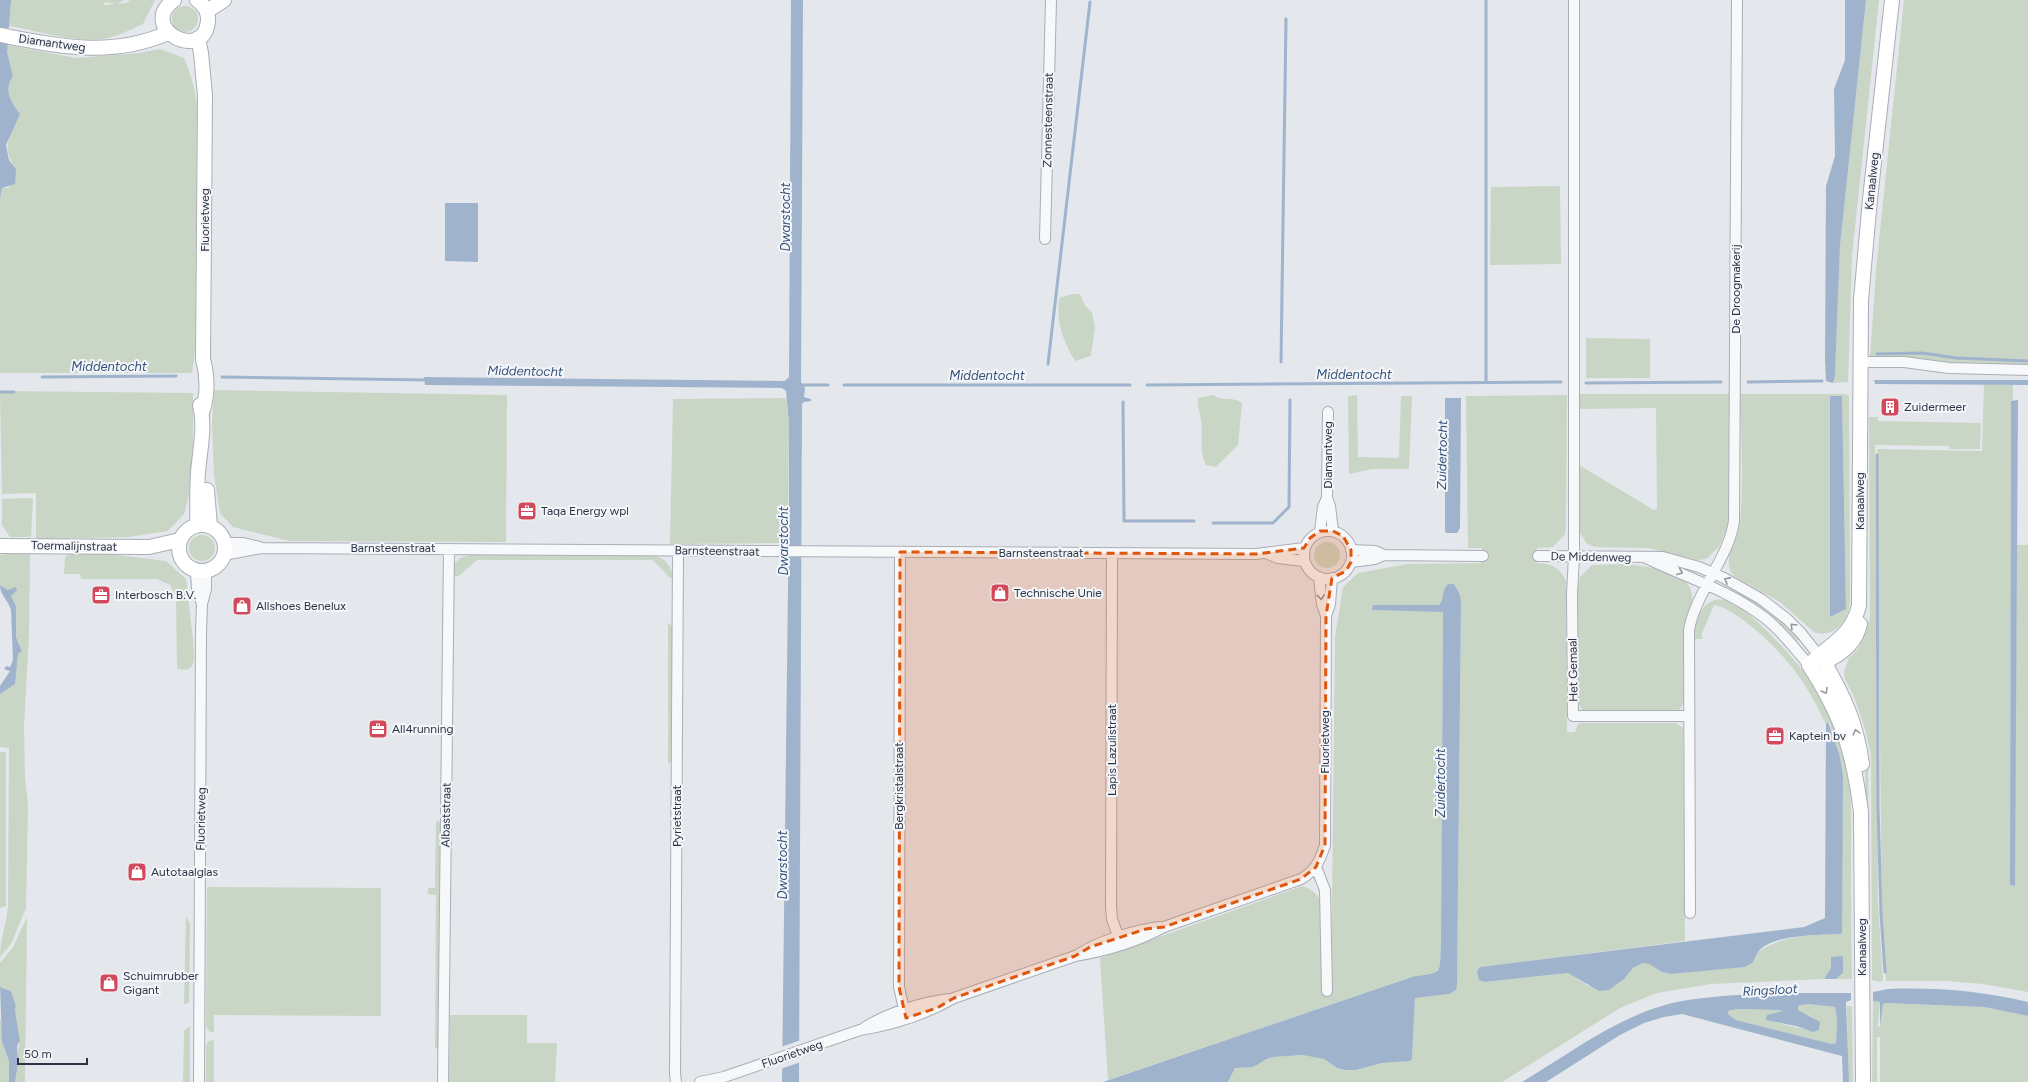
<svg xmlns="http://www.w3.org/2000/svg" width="2028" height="1082" viewBox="0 0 2028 1082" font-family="Figtree,sans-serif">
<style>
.green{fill:#c9d6c5;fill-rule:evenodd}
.water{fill:#9fb4cc;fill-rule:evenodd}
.pier{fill:#e4e7ec}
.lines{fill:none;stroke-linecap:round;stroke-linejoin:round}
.stream{stroke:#9fb4cc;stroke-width:3}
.street-casing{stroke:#a9aeb7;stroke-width:12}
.secondary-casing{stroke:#a9aeb7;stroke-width:16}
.street{stroke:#f7f8fa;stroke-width:10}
.secondary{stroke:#fff;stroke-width:14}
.oneway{stroke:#9196a0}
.oneway2{stroke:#959aa2}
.marked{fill:#df570f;fill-opacity:0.2;stroke:#df570f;stroke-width:3;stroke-dasharray:8 5;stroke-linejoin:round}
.labels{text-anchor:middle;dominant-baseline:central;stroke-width:4;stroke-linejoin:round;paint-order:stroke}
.street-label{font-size:12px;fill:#2b3445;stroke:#f4f6f9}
.poi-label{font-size:12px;fill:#2b3445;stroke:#f4f6f9;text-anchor:start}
.water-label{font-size:13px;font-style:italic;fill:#34527a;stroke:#f4f6f9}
</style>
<rect width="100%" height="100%" fill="#e4e7ec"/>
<!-- green -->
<path class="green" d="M 11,0 L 125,0 L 116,4 L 105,2 L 104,5 L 126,3 L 130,0 L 155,0 L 143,24 C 131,29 117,37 103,39 C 73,43 39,31 9,26 Z
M 1866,0 L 1879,0 L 1852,256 L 1848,382 L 1833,383 L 1835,376 L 1840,246 Z
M 1904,0 L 2028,0 L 2028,365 L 1947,364 L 1870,358 L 1876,270 Z
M172 19a13 13 0 1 1 26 0a13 13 0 1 1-26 0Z
M 7,45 L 76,58 L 139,53 L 160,49 L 184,58 C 191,75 196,90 197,109 L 195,352 L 192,373 L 0,373 L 0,198 L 2,188 L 9,188 L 16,169 C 0,147 10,136 20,114 C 11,102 3,90 13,76 L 7,52 Z
M 1560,186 L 1561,264 L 1490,265 L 1491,187 Z
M 1072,294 L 1080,294 L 1085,306 L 1092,312 L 1095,327 L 1091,356 L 1075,361 C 1063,341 1056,322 1059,298 Z
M 1586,338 L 1650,339 L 1650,378 L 1586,378 Z
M 1984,384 L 2013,385 L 2013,400 L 2011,401 L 2010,884 L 2014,886 L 2017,545 L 2028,545 L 2028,992 L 1983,984 L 1947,981 L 1886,981 L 1882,929 L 1877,449 L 1982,451 Z
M 214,390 L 507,395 L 506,542 L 290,541 L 233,527 L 220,513 L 214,475 L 212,423 Z
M 0,391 L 193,393 L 193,456 L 189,494 L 184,514 L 168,531 L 128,537 L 36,539 L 36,493 L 2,494 Z
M 1579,394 L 1729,394 L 1728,526 L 1719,547 L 1706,559 L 1697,560 L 1648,548 L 1595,547 L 1587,544 L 1579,531 L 1579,465 L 1654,510 L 1657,509 L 1656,408 L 1579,409 Z
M 1740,394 L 1845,394 L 1849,396 L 1850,602 C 1848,621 1835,639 1814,632 L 1780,602 L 1735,577 C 1719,560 1738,542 1740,523 C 1744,482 1741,435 1740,394 ZM 1842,396 L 1846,609 L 1830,617 L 1831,514 Z
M 1213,395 C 1222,402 1234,396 1242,403 L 1238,445 L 1216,467 L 1206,465 C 1199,451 1203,436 1201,420 C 1200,411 1197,408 1198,398 Z
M 1357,395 L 1358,457 L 1399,458 L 1401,396 L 1412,396 L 1409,469 L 1372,469 L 1349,474 L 1348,396 Z
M 1567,395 L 1566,525 L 1565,534 L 1553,547 L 1537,548 L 1537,563 C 1552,564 1560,567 1566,581 L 1567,732 L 1575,732 L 1578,724 L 1582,723 L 1676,723 L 1683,728 L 1685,941 L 1480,967 L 1485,982 L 1569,973 L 1588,986 L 1615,986 L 1624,979 L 1633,968 L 1643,963 L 1649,964 L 1662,972 L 1671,974 L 1748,966 L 1756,959 L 1758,952 C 1782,935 1812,935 1841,934 L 1839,753 L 1829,722 L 1826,724 C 1822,717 1819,710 1815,703 C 1799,671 1774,644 1746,622 C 1736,615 1726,607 1714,605 L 1702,633 L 1702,639 L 1693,639 C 1694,623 1702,595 1725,600 C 1747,604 1801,666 1814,685 C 1825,703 1834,723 1841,743 C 1853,778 1851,815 1851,851 C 1851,894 1851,936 1852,979 L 1836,979 L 1843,973 L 1831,959 L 1831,968 L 1824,979 L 1711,984 L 1657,993 L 1620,1008 L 1502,1082 L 1228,1082 L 1235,1068 L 1249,1067 L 1274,1057 L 1302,1055 L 1324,1059 L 1337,1068 L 1345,1070 L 1356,1070 L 1382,1063 L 1410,1061 L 1412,1058 L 1415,998 L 1449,994 L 1457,984 L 1461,604 L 1443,600 L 1439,605 L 1434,606 L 1373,605 L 1373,610 L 1443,611 L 1441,945 C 1439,973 1444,973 1415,976 L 1108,1080 L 1100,958 L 1302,886 C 1313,890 1318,894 1322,905 L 1322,994 L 1331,995 L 1335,637 L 1343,587 L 1358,573 L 1408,564 L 1481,563 L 1482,548 L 1468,548 L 1466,396 Z
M 786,398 L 789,424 L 788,543 L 670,544 L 673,399 Z
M 1869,417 L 1878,417 L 1878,421 L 1981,423 L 1980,449 L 1949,449 L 1949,446 L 1875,445 L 1878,903 L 1883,980 L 1881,982 L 1872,980 L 1871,755 L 1865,729 L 1855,699 L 1845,679 L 1844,672 L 1849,658 L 1858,649 L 1863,639 L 1870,617 Z
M 30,498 L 33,499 L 31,537 L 10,537 L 2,525 L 2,499 Z
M189 548a13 13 0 1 1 26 0a13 13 0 1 1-26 0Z
M1314 555a13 13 0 1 1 26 0a13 13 0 1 1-26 0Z
M 73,552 L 101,553 L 166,561 L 186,579 L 187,584 C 187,601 197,651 193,664 C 190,671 183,670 177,669 L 176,597 L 170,585 L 157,579 L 81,579 L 80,574 L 64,574 L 65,557 Z
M 9,553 L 30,554 L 29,636 L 24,725 L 25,778 L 28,805 L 26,908 L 11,944 L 0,957 C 0,940 6,925 8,907 L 9,748 L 0,747 L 0,694 C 14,684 17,670 18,654 L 22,651 L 16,636 L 16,606 L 11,596 L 13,593 L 0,585 L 0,555 Z
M 470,555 L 652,556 C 665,557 671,565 673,578 L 670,578 L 653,560 L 477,560 L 459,576 L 453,576 L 454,564 L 460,558 Z
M 1626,564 C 1648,567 1697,570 1692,602 C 1690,613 1684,621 1683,632 L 1684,698 L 1682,706 L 1678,711 L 1587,713 L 1582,710 L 1577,700 L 1578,586 L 1580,577 L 1592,565 Z
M 1739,589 L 1756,599 L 1801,638 L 1798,641 L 1766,611 L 1735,596 Z
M 668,624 L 670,624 L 672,627 L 671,762 L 668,764 Z
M 1847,690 L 1861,724 L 1868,752 L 1870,974 L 1868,974 L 1865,759 L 1844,691 Z
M 0,752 L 6,752 L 6,906 L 0,908 Z
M 436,821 L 440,822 L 439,1047 L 435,1049 L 436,895 L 428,894 L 428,888 L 435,888 Z
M 207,887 L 381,888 L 381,1016 L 214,1015 L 214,1033 L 209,1031 L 206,1026 Z
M 186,916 L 190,924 L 189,1003 L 184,1004 Z
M 27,917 L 25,1082 L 15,1082 C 15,1075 17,1047 20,1043 L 15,1010 L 16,1006 L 11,991 L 2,988 L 0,986 L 0,963 L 13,947 Z
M 1873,1001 L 1880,1002 L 1878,1026 L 1880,1027 L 1883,1004 L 1885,1003 L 1984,1007 L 2028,1016 L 2028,1082 L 1880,1082 L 1880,1037 L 1877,1037 L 1877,1082 L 1872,1082 Z
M 1808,1004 L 1835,1007 L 1837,1019 L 1836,1043 L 1832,1044 L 1736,1020 L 1727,1014 L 1728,1011 L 1737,1009 L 1782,1010 L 1782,1011 L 1767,1015 C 1780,1028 1796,1025 1813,1032 L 1811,1016 L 1798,1011 L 1798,1006 Z
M 1847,1006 L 1852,1006 L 1853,1082 L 1848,1082 Z
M 450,1015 L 527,1015 L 527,1043 L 557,1043 L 555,1082 L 449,1082 Z
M 0,1018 L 2,1027 L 2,1042 L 9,1061 L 9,1082 L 0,1082 Z
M 190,1026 L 190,1082 L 183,1082 L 184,1031 Z
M 214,1040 L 214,1082 L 206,1082 L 206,1045 L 209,1041 Z"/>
<!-- water -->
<path class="water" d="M 0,0 L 11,0 L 7,52 L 13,76 C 3,90 11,102 20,114 L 6,145 L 9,160 L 16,169 L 15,184 L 2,188 L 0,198 Z
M 791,0 L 803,0 L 801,382 L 805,388 L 804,397 L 811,399 L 811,401 L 804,402 L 802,404 L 799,1082 L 782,1082 L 789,504 L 789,424 L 786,391 L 782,388 L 425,385 L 424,377 L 785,381 L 789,377 Z
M 1845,0 L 1866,0 L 1840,246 L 1835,376 L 1833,383 L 1826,381 L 1825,361 L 1826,186 L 1835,156 L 1834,89 L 1845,60 Z
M 445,203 L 478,203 L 478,262 L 445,261 Z
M 1874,380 L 2028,380 L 2028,385 L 1875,384 Z
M 1830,396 L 1842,396 L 1846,609 L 1830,617 Z
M 1445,398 L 1461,398 L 1460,528 L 1457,533 L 1446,533 L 1445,531 Z
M 2018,400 L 2015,886 L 2010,885 L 2011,401 Z
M 1448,584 L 1454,584 L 1460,595 L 1461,604 L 1457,984 L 1456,990 L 1449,994 L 1415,998 L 1412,1059 L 1410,1061 L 1382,1063 L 1356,1070 L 1345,1070 L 1337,1068 L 1324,1059 L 1302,1055 L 1274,1057 L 1267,1059 L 1253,1067 L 1235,1068 L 1228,1082 L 1103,1082 L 1415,976 C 1444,973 1439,973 1441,945 L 1443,612 L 1372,610 L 1373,605 L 1439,605 C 1445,599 1441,590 1448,584 Z
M 0,585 L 8,590 L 16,587 L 17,590 L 11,596 L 16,606 L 16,637 L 22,651 L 18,654 L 15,684 L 0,694 L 0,686 L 10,671 L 6,670 L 4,668 L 7,666 L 10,667 L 13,660 L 11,610 C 8,600 0,595 0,585 Z
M 1828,722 L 1839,753 L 1843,775 L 1842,932 L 1841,934 C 1821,935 1771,934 1758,952 C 1756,956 1755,960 1752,963 L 1745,967 L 1671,974 L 1662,972 L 1649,964 L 1643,963 L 1633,968 L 1624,979 L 1609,990 L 1599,991 L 1568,973 L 1485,982 L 1479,980 L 1477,971 L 1480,967 L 1804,927 L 1825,918 L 1826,724 Z
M 1841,956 L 1843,957 L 1843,973 L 1836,979 L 1824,979 L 1831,968 L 1831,957 Z
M 0,986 L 2,988 L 11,991 L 16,1006 L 15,1010 L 20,1041 L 17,1046 L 18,1062 L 15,1082 L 9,1082 L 9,1061 L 2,1042 Z
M 1888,989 C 1935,987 1982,991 2028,1002 L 2028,1016 L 1984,1007 L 1885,1003 L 1883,1004 L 1880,1027 L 1880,1002 L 1873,1001 L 1873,992 Z
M 1789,993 L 1851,993 L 1851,1000 L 1846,1002 L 1849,1082 L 1843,1082 L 1842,1056 L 1682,1014 L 1664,1017 L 1644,1023 L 1620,1035 L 1546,1082 L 1522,1082 C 1574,1051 1627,1009 1688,1000 C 1721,995 1756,994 1789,993 ZM 1808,1004 L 1835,1007 L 1837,1019 L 1836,1043 L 1832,1044 L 1736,1020 L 1728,1014 L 1728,1011 L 1737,1009 L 1781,1010 L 1782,1011 L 1767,1015 L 1766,1020 L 1796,1026 L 1813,1032 L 1819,1030 L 1820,1022 L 1798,1010 L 1798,1006 Z"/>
<!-- pier -->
<path class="pier" d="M 801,1040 L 801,1062 L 780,1069 L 781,1047 Z"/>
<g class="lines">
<!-- stream -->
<path class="stream" d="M 1877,354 L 1922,353 L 1956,358 L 2028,361
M 1281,362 L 1286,19
M 1048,364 L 1090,2
M 42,377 L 176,376
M 222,377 L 428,380
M 1486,382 L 1486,0
M 1748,382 L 1822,381
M 1586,383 L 1721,382
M 800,385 L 828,385
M 844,385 L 1130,385
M 1147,385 L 1561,382
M 0,392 L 14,392
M 1123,402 L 1124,521 L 1194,521
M 1877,455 L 1878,806 L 1881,914 L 1885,972
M 1213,523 L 1273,523 L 1289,507 L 1290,400"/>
<defs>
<path id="street" d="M 1574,0 L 1574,556 L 1572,594 L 1573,716 L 1689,716
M 1045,239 L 1051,0
M 1860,362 L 1904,362 L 1949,368 L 2028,370
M 1327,498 L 1330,506 L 1333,531
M1304 555a24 24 0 1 1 48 0a24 24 0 1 1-48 0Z
M 1320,531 L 1323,507 L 1327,498 L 1328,412
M 224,543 L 243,543 L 260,547
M 1351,550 L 1375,551 L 1384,555
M 900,552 L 899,987 L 906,1018
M 1112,554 L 1111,907 L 1112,919 L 1121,944
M 1268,554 L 1278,558 L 1304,561
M 224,555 L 261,548 L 1256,554 L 1304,548
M 1538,556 L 1663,557 L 1699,567 L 1724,578 L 1761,599 L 1787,619 L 1801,633 L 1824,662 L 1809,665 C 1795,649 1782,631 1765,618 C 1729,590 1685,577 1644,557
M 1351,562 L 1375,559 L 1384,555 L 1483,556
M 196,571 L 197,589 L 202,604
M 1319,577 L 1322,604 L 1326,616
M 1316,867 L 1325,890 L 1327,991
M 1690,913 L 1689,630 C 1696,591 1729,558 1734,521 L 1737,0
M 1079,954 C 1101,940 1136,930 1160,927
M 864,1028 C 887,1013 923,1002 950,999
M 199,1082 L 201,632 L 202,604 L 206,589 L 206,571
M 443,1082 L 449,549
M 676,1082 L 675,1073 L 678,551
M 700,1082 L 724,1077 L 860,1030 C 892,1025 926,1014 954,998 L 1075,956 C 1106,951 1137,942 1164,927 L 1301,879 C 1315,871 1320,861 1325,845 L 1326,616 L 1330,604 L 1332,578"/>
<path id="secondary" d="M 174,0 C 136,28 204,64 208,21 C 209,12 204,5 197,0
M 207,11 L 224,0
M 0,35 C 59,46 110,58 168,33
M 198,38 L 201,53 L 205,96 L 203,359 C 208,378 208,395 202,413
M 207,490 L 210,526
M179 548a23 23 0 1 1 46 0a23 23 0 1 1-46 0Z
M 197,525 C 198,505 196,483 199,463 C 201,443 205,425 200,405
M 0,546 L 149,547 L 180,540
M 1860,624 C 1856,643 1840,655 1824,662 C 1844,696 1857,725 1862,764
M 1863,1082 L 1861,812 C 1853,751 1843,718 1809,665 C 1831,642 1850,639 1859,606 L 1861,300 L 1870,199 L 1892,0"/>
</defs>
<!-- street casing -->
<use href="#street" class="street-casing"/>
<!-- secondary casing -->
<use href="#secondary" class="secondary-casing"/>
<!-- street -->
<use href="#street" class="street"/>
<!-- secondary -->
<use href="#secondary" class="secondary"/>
</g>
<!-- one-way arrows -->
<defs><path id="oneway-chevron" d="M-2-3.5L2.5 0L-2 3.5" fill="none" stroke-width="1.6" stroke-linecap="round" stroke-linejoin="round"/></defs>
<g class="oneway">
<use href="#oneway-chevron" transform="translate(1680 572) rotate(23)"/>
<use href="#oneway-chevron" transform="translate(1727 580) rotate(-152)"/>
<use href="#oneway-chevron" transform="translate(1321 597) rotate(84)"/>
<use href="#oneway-chevron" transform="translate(1793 626) rotate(-135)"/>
</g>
<g class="oneway2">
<use href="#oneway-chevron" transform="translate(1825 691) rotate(60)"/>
<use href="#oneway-chevron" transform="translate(1856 732) rotate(-105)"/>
</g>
<!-- marked area -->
<path class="marked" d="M 1320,531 L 1333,531 L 1343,536 L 1351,550 L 1351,562 L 1346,571 L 1332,578 L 1326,616 L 1325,845 L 1316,867 L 1301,879 L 1164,927 L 1146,929 L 1090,947 L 1075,956 L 954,998 L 937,1008 L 906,1018 L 899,987 L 900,552 L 1256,554 L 1304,548 L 1310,538 Z"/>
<!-- icons -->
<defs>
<symbol id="building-square" viewBox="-11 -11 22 22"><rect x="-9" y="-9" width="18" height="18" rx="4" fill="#d1495b" stroke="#f4f6f9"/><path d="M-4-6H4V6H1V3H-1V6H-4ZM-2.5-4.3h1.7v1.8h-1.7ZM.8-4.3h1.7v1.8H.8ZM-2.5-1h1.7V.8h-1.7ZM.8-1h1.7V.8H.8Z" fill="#fff"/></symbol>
<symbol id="office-square" viewBox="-11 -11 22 22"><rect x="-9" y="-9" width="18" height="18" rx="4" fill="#d1495b" stroke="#f4f6f9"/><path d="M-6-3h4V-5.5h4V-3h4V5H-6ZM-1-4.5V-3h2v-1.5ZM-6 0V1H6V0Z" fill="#fff"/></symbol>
<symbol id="shop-square" viewBox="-11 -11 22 22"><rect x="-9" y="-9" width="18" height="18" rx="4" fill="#d1495b" stroke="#f4f6f9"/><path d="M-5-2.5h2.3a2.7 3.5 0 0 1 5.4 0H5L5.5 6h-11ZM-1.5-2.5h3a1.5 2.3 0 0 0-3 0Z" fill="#fff"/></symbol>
</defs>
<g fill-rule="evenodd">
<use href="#building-square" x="1879" y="396" width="22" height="22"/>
<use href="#office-square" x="516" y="500" width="22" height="22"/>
<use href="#shop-square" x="989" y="582" width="22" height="22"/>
<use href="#office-square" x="90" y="584" width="22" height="22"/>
<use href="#shop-square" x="231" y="595" width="22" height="22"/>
<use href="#office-square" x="367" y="718" width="22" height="22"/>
<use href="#office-square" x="1764" y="725" width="22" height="22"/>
<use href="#shop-square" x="126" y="861" width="22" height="22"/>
<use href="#shop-square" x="98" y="972" width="22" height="22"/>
</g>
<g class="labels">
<!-- street labels -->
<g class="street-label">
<text transform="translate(52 43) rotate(8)">Diamantweg</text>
<text transform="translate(1048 120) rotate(-89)">Zonnesteenstraat</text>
<text transform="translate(1872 181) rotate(-84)">Kanaalweg</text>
<text transform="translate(205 220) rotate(-90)">Fluorietweg</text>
<text transform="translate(1736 289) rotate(-90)">De Droogmakerij</text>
<text transform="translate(1328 455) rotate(-90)">Diamantweg</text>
<text transform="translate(1860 501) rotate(-90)">Kanaalweg</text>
<text transform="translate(74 546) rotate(1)">Toermalijnstraat</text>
<text x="393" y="548">Barnsteenstraat</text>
<text transform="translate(717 551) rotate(1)">Barnsteenstraat</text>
<text x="1041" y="553">Barnsteenstraat</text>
<text transform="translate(1591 557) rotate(1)">De Middenweg</text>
<text transform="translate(1573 670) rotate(-91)">Het Gemaal</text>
<text transform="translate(1325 742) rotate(-90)">Fluorietweg</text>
<text transform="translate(1112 750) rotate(-90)">Lapis Lazulistraat</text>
<text transform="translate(899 786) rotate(-90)">Bergkristalstraat</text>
<text transform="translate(446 815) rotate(-89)">Albaststraat</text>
<text transform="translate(677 816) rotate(-90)">Pyrietstraat</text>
<text transform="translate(201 819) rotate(-89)">Fluorietweg</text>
<text transform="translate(1862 947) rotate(-90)">Kanaalweg</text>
<text transform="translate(792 1054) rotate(-19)">Fluorietweg</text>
</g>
<!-- poi labels -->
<g class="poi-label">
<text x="1904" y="407">Zuidermeer</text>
<text x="541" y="511">Taqa Energy wpl</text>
<text x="1014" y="593">Technische Unie</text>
<text x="115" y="595">Interbosch B.V.</text>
<text x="256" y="606">Allshoes Benelux</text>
<text x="392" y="729">All4running</text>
<text x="1789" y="736">Kaptein bv</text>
<text x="151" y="872">Autotaalglas</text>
<text x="123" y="976">Schuimrubber<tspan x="123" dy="14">Gigant</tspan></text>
</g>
<!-- water labels -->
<g class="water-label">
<text transform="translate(785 217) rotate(-90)">Dwarstocht</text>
<text x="109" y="366">Middentocht</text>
<text transform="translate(525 371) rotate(1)">Middentocht</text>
<text x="1354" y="374">Middentocht</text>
<text x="987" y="375">Middentocht</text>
<text transform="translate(1442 455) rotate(-89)">Zuidertocht</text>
<text transform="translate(783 541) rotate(-90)">Dwarstocht</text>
<text transform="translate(1440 783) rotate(-90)">Zuidertocht</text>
<text transform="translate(782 865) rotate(-90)">Dwarstocht</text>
<text transform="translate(1770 990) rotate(-3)">Ringsloot</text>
</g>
</g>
<!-- scale -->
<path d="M18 1058v6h69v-6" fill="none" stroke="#2b3445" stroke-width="2"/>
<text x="24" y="1058" font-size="12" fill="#2b3445" stroke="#f4f6f9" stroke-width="3" paint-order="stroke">50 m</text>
</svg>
